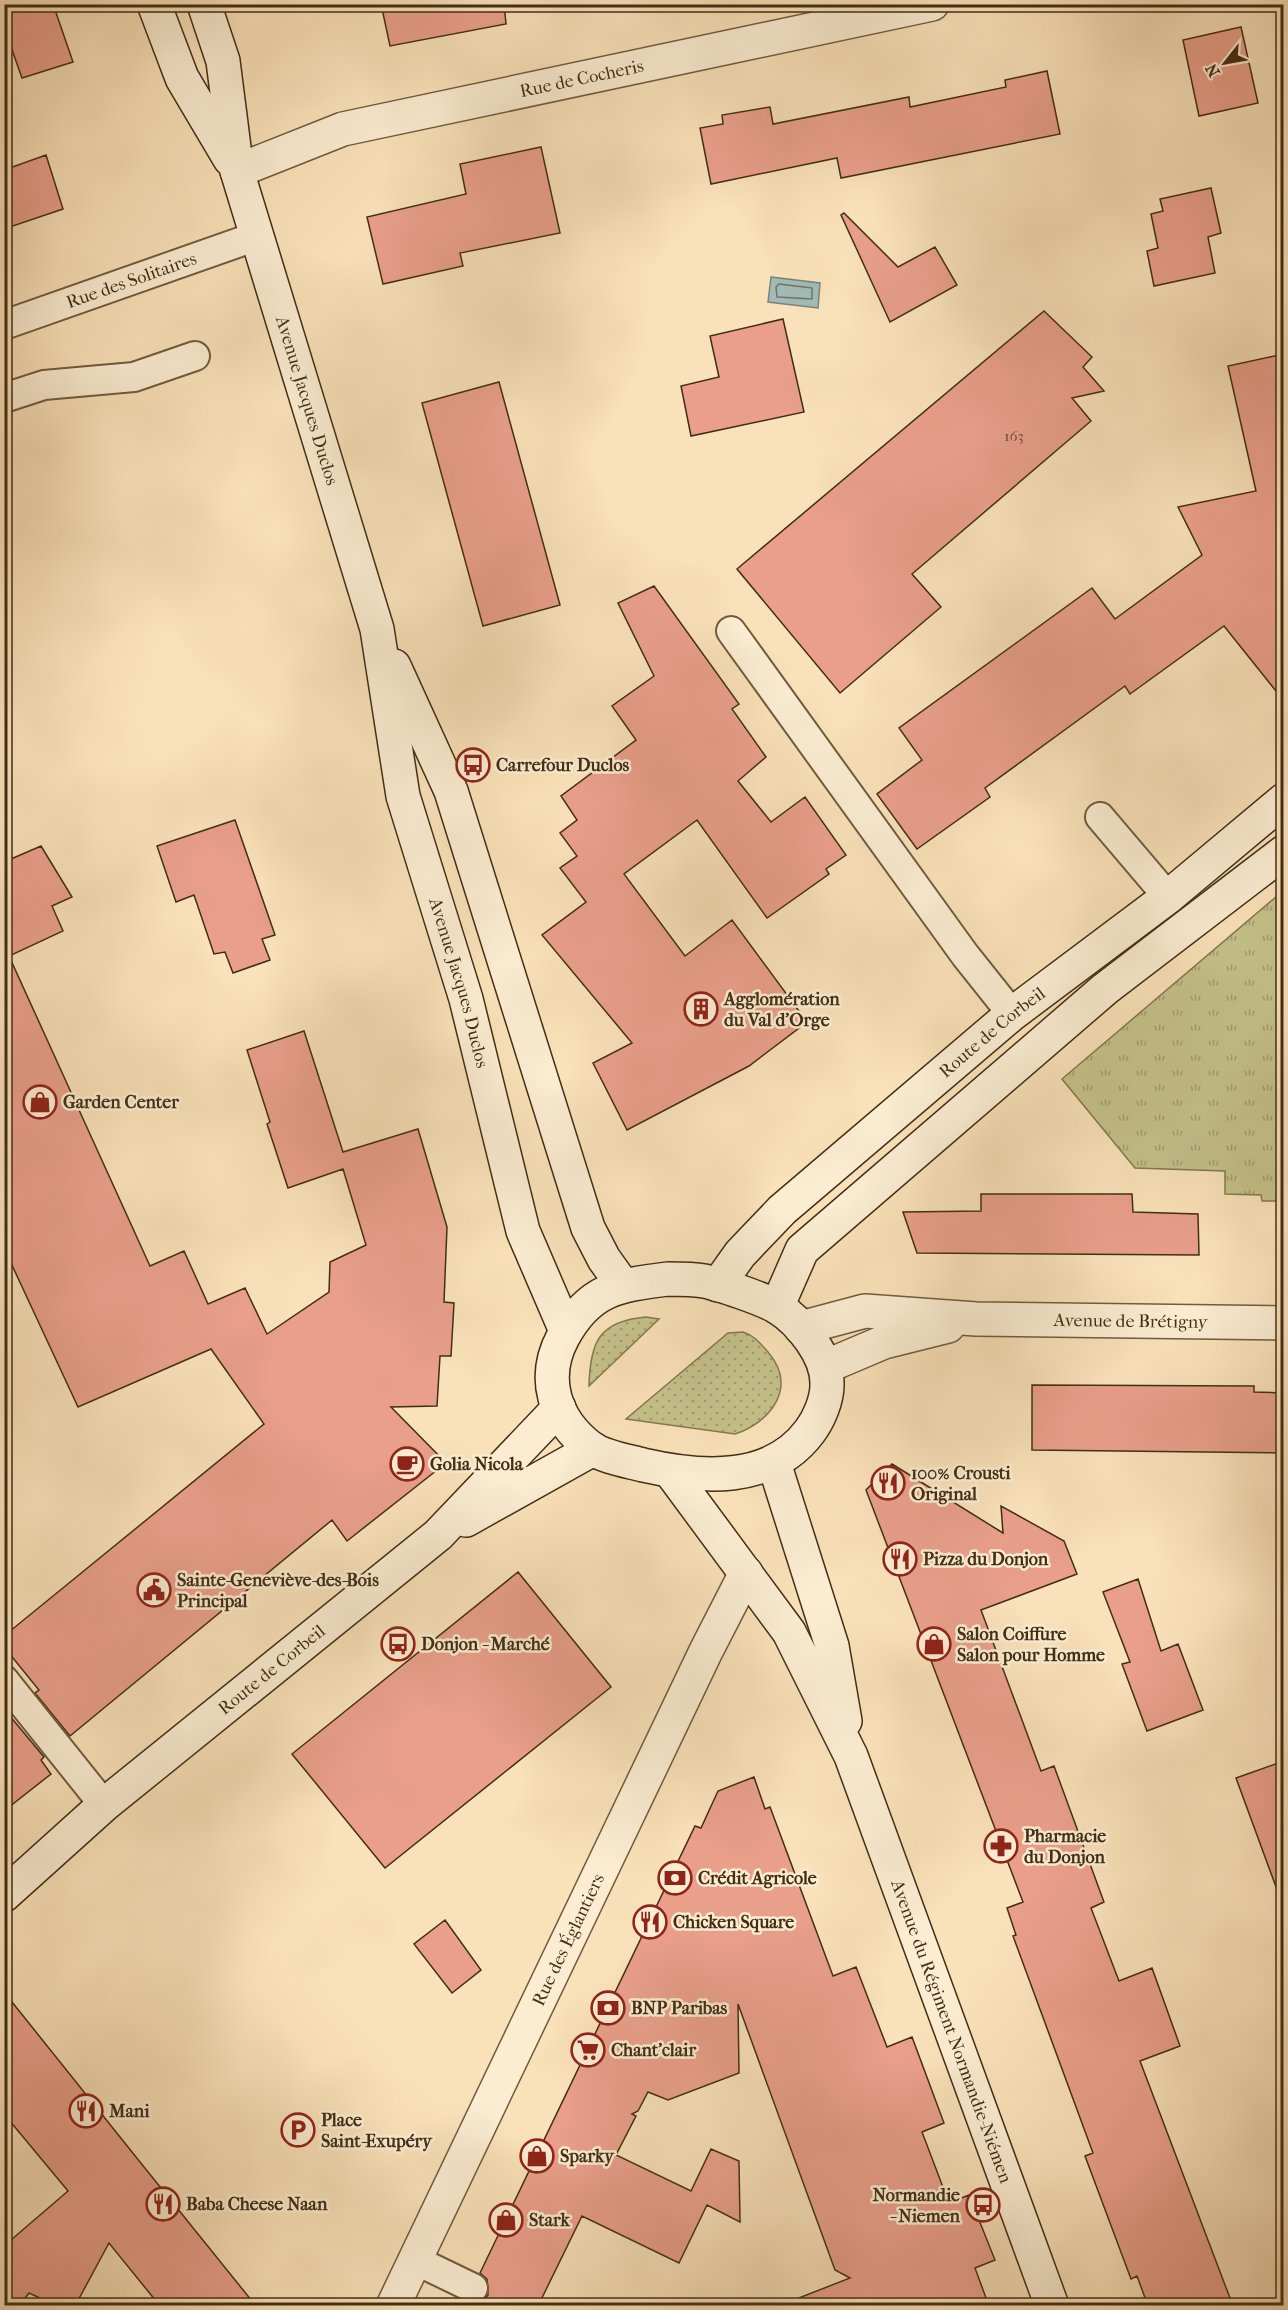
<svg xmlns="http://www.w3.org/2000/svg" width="1288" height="2310" viewBox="0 0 1288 2310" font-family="'IM FELL French Canon',serif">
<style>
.grass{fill:url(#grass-dots);stroke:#847850;stroke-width:1.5}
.park{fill:url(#park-tufts);stroke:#847850;stroke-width:1.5}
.water{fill:#a1bbb8;stroke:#7b8377;stroke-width:1.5}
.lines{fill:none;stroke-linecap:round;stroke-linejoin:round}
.shore{stroke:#727466;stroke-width:1.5}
.building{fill:#e99f8a;stroke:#422e15;stroke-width:1.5}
.lane-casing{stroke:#705b3e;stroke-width:32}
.street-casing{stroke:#705b3e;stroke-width:36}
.secondary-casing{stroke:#422e15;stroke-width:36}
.lane{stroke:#fbecd2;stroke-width:28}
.street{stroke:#fbecd2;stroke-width:33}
.secondary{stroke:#fbecd2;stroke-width:33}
.labels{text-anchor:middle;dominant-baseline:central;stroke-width:5;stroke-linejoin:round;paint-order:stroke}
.number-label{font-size:15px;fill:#6c4a32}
.street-label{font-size:18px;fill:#422e15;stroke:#fbecd2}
.poi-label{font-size:18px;font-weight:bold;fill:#422e15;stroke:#fbecd2;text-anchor:start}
</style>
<defs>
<pattern id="grass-dots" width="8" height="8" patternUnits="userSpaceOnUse" patternTransform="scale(1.5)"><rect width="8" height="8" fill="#c5c18a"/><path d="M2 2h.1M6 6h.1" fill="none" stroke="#a29d70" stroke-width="1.8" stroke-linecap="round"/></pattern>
<pattern id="park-tufts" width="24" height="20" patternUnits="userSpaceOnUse" patternTransform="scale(1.5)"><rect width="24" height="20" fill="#c5c18a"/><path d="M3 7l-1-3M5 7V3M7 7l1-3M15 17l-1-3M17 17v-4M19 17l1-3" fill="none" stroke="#a29d70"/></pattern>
</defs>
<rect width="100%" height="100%" fill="#f9e1b9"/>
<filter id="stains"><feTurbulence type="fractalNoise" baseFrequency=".00333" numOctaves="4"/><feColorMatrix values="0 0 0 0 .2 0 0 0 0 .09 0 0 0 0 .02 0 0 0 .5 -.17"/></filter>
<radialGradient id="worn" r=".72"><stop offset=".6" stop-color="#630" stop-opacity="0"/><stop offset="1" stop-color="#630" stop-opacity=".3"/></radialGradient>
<!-- grass -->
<path class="grass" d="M 646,1317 L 659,1319 L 589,1386 C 590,1342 599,1321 646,1317 Z
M 743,1332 C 755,1336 760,1343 768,1352 C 798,1387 771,1422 735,1434 L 626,1419 L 728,1333 Z"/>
<!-- park -->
<path class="park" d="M 1283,891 L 1284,1148 L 1278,1148 L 1278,1201 L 1262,1201 L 1261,1195 L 1225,1194 L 1225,1171 L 1135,1168 L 1062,1079 Z"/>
<!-- water -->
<path class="water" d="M 771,277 L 820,283 L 818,308 L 768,302 Z"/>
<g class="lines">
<!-- shore -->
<path class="shore" d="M 779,284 L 812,288 L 812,299 L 777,297 L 776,287 Z"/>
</g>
<!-- building -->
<path class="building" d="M 4,4 L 53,4 L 73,62 L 22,78 L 4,27 Z
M 381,4 L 504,4 L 506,24 L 390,46 Z
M 1241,27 L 1258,103 L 1199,116 L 1183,40 Z
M 1047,71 L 1060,134 L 841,178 L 837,158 L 711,184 L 700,128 L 723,124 L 722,115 L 770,107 L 773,124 L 909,97 L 910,107 L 1006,87 L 1005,80 Z
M 541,147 L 560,233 L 460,253 L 463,266 L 383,284 L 367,217 L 466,194 L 460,164 Z
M 46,155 L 63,209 L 4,229 L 4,170 Z
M 1211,188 L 1221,233 L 1208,237 L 1215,273 L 1154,286 L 1147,251 L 1158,248 L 1151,214 L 1163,211 L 1160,199 Z
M 844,213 L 898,267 L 935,247 L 957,285 L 890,322 L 841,215 Z
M 1044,311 L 1092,357 L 1083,367 L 1104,391 L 1072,398 L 1091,421 L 912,574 L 941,607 L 840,693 L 737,569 Z
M 783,319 L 804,412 L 691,436 L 681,386 L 719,377 L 710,336 Z
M 1284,354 L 1284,701 L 1224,626 L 1130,694 L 1125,686 L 985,788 L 990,797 L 917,849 L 877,794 L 922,760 L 899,728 L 1092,588 L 1115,619 L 1202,555 L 1178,507 L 1256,491 L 1228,366 Z
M 499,382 L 560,605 L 483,626 L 422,403 Z
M 654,586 L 739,704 L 732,709 L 766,757 L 738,781 L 771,822 L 805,797 L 846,855 L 826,869 L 829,874 L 767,918 L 697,820 L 624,874 L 685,956 L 732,920 L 807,1022 L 749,1066 L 627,1130 L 593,1063 L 632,1043 L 542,935 L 586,902 L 560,868 L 577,856 L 560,833 L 577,820 L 561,796 L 636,740 L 612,706 L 654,676 L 618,603 Z
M 235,820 L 275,935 L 262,939 L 270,960 L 233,973 L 225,952 L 214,954 L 194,895 L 176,902 L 157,846 Z
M 41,846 L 72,897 L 52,906 L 63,931 L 9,956 L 150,1266 L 184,1251 L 208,1304 L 245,1288 L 267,1334 L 329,1292 L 330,1262 L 366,1245 L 343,1169 L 288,1188 L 267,1124 L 270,1122 L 247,1050 L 304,1031 L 343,1152 L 418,1129 L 447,1227 L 444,1302 L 454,1303 L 451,1356 L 440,1356 L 437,1406 L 391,1407 L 446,1463 L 347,1541 L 332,1520 L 70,1736 L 35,1693 L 39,1690 L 4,1647 L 4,1636 L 264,1424 L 211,1349 L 78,1407 L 4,1248 L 4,862 Z
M 981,1194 L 1132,1194 L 1133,1212 L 1198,1214 L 1199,1255 L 917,1253 L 903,1212 L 981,1211 Z
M 1032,1385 L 1254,1386 L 1254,1392 L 1284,1393 L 1284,1453 L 1032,1450 Z
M 892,1464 L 1003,1533 L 1001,1506 L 1064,1541 L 1077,1574 L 981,1610 L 1041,1771 L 1054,1766 L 1104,1902 L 1091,1908 L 1119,1981 L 1152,1968 L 1180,2046 L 1140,2061 L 1233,2306 L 1148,2306 L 1137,2276 L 1131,2279 L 1085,2156 L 1093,2153 L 1013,1936 L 1016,1935 L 1007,1908 L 1023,1902 L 866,1490 Z
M 518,1572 L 611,1687 L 385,1868 L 292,1754 Z
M 1138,1579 L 1161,1651 L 1178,1644 L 1203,1710 L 1147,1731 L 1122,1664 L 1130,1662 L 1103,1592 Z
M 4,1709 L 44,1757 L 41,1760 L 51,1774 L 4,1811 Z
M 1284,1761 L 1284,1895 L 1279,1895 L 1236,1778 Z
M 754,1777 L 765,1809 L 770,1807 L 833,1976 L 856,1967 L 887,2047 L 912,2037 L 944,2123 L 922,2132 L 949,2203 L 969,2195 L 995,2260 L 975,2268 L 989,2306 L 787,2306 L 786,2303 L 850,2278 L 835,2270 L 738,2004 L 739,2073 L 668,2100 L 648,2092 L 638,2111 L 632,2114 L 636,2116 L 616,2155 L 691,2191 L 711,2149 L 739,2161 L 740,2222 L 707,2205 L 679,2263 L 582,2216 L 538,2306 L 465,2306 L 466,2303 L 482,2302 L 488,2295 L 487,2279 L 480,2273 L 695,1826 L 701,1828 L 718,1791 Z
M 445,1920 L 481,1970 L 452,1993 L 414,1944 Z
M 4,1992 L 140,2162 L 256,2306 L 160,2306 L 109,2243 L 75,2306 L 57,2306 L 29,2293 L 19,2306 L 4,2306 L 4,2246 L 68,2191 L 4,2114 Z"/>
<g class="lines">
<defs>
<g id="lane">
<path id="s1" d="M 4,325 L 257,236"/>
<path d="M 4,398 L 44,385 L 134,377 L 195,356"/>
<path d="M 731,631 L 965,955 L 1012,1014"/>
<path d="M 1100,817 L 1168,897"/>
<path d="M 4,1680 L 104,1805"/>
<path d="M 415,2260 L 473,2288"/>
</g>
<g id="street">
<path id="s2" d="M 237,171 L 343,129 L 932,4"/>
<path id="s3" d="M 801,1328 L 865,1311 L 976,1319 L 1284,1323"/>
<path d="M 825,1367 L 884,1342 L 948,1326"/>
<path id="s4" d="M 393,2306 L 706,1651 L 746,1573"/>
</g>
<g id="secondary">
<path d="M 154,4 L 182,78 L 230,159"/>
<path id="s5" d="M 204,4 L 223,61 L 237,171 L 377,629 L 403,796 L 466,999 L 523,1231 L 566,1331"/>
<path d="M 394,666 L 451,791 L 588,1228 L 604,1259 L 622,1284"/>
<path d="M 668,1279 C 680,1279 693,1279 704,1281 C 720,1284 763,1299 777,1307 C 801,1322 828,1356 827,1385 C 827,1400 819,1419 810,1431 C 771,1484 700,1478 643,1465 C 628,1461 604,1457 591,1448 C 554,1420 541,1378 563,1337 C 589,1289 618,1285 668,1279 Z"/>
<path id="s6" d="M 718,1285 L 740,1254 L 782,1210 L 1012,1014 L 1168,897 L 1284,800"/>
<path d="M 777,1307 L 802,1250 L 1105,989 L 1284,852"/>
<path d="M 774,1463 L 832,1646 L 845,1721"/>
<path id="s7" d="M 670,1471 L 789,1632 L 851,1756 L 1052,2306"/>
<path d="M 466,1520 L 593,1449"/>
<path id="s8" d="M 4,1895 L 104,1805 L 438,1535 L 559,1408"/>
</g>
</defs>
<!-- lane casing -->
<use href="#lane" class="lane-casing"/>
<!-- street casing -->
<use href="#street" class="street-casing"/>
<!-- secondary casing -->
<use href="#secondary" class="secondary-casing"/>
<!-- lane -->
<use href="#lane" class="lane"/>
<!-- street -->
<use href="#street" class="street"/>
<!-- secondary -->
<use href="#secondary" class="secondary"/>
</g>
<!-- icons -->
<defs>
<symbol id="bus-ring" viewBox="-11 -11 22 22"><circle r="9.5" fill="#fbecd2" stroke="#8f2418" stroke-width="1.5"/><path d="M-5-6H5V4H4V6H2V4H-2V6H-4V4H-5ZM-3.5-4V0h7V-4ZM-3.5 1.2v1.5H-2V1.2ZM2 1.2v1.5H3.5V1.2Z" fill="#8f2418"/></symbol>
<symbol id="building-ring" viewBox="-11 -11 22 22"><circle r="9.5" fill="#fbecd2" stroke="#8f2418" stroke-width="1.5"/><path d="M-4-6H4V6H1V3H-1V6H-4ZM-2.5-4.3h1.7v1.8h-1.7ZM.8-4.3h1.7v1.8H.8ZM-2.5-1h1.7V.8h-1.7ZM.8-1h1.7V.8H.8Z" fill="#8f2418"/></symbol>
<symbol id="shop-ring" viewBox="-11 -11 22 22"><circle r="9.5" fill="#fbecd2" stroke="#8f2418" stroke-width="1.5"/><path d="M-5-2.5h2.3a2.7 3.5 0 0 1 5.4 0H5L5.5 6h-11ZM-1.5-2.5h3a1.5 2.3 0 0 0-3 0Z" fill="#8f2418"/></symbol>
<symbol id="cafe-ring" viewBox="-11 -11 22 22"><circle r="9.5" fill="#fbecd2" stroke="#8f2418" stroke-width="1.5"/><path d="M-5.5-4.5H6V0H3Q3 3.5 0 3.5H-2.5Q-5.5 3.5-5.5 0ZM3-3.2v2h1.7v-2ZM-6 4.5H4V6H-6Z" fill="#8f2418"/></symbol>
<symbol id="restaurant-ring" viewBox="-11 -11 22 22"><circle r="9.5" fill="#fbecd2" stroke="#8f2418" stroke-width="1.5"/><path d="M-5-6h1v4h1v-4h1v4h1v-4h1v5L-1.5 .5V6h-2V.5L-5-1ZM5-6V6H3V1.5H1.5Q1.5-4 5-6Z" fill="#8f2418"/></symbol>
<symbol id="civic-ring" viewBox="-11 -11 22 22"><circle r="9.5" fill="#fbecd2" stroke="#8f2418" stroke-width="1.5"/><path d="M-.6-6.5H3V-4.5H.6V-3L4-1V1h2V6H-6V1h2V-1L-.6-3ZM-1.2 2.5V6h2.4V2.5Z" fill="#8f2418"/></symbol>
<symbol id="pharmacy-ring" viewBox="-11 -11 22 22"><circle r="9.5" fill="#fbecd2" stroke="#8f2418" stroke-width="1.5"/><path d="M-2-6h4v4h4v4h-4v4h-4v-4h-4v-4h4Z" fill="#8f2418"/></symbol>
<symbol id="bank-ring" viewBox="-11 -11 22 22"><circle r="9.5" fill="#fbecd2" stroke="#8f2418" stroke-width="1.5"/><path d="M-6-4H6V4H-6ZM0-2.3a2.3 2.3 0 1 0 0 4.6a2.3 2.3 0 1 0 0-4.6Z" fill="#8f2418"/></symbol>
<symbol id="supermarket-ring" viewBox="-11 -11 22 22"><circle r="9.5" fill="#fbecd2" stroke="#8f2418" stroke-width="1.5"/><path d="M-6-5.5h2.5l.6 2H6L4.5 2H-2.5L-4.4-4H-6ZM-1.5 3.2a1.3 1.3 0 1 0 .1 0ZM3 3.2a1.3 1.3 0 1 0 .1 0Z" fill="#8f2418"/></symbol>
<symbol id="parking-ring" viewBox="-11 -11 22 22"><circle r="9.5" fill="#fbecd2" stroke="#8f2418" stroke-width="1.5"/><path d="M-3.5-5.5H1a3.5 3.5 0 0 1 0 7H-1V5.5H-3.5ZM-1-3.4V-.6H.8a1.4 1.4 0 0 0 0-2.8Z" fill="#8f2418"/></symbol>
</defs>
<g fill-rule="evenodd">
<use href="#bus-ring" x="454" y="746" width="38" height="38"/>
<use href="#building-ring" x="682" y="990" width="38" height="38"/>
<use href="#shop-ring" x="21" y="1083" width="38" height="38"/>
<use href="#cafe-ring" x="388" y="1445" width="38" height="38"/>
<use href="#restaurant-ring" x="869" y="1464" width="38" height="38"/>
<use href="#restaurant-ring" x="881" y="1540" width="38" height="38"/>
<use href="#civic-ring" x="135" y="1571" width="38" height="38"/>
<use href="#bus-ring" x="379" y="1625" width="38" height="38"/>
<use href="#shop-ring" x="915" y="1625" width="38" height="38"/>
<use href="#pharmacy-ring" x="982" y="1827" width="38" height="38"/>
<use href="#bank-ring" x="656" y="1859" width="38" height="38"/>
<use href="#restaurant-ring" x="631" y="1903" width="38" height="38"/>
<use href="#bank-ring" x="589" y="1989" width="38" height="38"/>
<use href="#supermarket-ring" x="569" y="2031" width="38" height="38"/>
<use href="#restaurant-ring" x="67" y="2092" width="38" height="38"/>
<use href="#parking-ring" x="279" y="2111" width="38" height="38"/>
<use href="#shop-ring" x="518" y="2137" width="38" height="38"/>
<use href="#restaurant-ring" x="144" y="2185" width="38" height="38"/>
<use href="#bus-ring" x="964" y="2186" width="38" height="38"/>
<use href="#shop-ring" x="487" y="2201" width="38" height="38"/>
</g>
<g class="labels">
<!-- number labels -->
<g class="number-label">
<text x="1014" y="436">163</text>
</g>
<!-- street labels -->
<g class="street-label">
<text stroke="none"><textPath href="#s2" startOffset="358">Rue de Cocheris</textPath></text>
<text stroke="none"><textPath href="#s1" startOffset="135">Rue des Solitaires</textPath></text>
<text stroke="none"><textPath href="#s5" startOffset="411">Avenue Jacques Duclos</textPath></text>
<text stroke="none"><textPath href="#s5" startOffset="1014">Avenue Jacques Duclos</textPath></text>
<text stroke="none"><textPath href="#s6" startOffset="374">Route de Corbeil</textPath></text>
<text stroke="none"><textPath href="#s3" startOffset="332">Avenue de Brétigny</textPath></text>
<text stroke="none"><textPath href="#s8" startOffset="350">Route de Corbeil</textPath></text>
<text stroke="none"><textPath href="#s4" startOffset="406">Rue des Églantiers</textPath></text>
<text stroke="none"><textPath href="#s7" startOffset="632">Avenue du Régiment Normandie-Niémen</textPath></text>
</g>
<!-- poi labels -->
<g class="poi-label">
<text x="496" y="765">Carrefour Duclos</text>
<text x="724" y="999">Agglomération<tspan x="724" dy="21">du Val d'Orge</tspan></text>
<text x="63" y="1102">Garden Center</text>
<text x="430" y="1464">Golia Nicola</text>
<text x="911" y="1473">100% Crousti<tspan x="911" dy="21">Original</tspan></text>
<text x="923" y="1559">Pizza du Donjon</text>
<text x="177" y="1580">Sainte-Geneviève-des-Bois<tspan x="177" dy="21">Principal</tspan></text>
<text x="957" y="1634">Salon Coiffure<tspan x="957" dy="21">Salon pour Homme</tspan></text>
<text x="421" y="1644">Donjon - Marché</text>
<text x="1024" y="1836">Pharmacie<tspan x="1024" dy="21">du Donjon</tspan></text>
<text x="698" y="1878">Crédit Agricole</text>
<text x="673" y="1922">Chicken Square</text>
<text x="631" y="2008">BNP Paribas</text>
<text x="611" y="2050">Chant'clair</text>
<text x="109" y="2111">Mani</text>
<text x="321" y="2120">Place<tspan x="321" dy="21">Saint-Exupéry</tspan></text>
<text x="560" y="2156">Sparky</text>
<text x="960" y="2195" text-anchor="end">Normandie<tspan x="960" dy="21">- Niemen</tspan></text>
<text x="186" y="2204">Baba Cheese Naan</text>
<text x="529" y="2220">Stark</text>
</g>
</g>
<!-- margin -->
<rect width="1288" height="2310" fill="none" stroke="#f9e1b9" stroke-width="24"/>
<rect x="6" y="6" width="1276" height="2298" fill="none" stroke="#422e15" stroke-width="3"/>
<rect x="12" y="12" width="1264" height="2286" fill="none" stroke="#422e15" stroke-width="1.5"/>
<!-- north arrow -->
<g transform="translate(1225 63) rotate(239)" stroke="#fbecd2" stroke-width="4.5" paint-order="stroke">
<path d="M0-4.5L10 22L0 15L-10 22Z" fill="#422e15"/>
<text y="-9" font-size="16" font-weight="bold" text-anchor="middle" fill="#422e15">N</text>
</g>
<rect width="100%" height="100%" filter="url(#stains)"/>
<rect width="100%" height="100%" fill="url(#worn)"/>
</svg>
